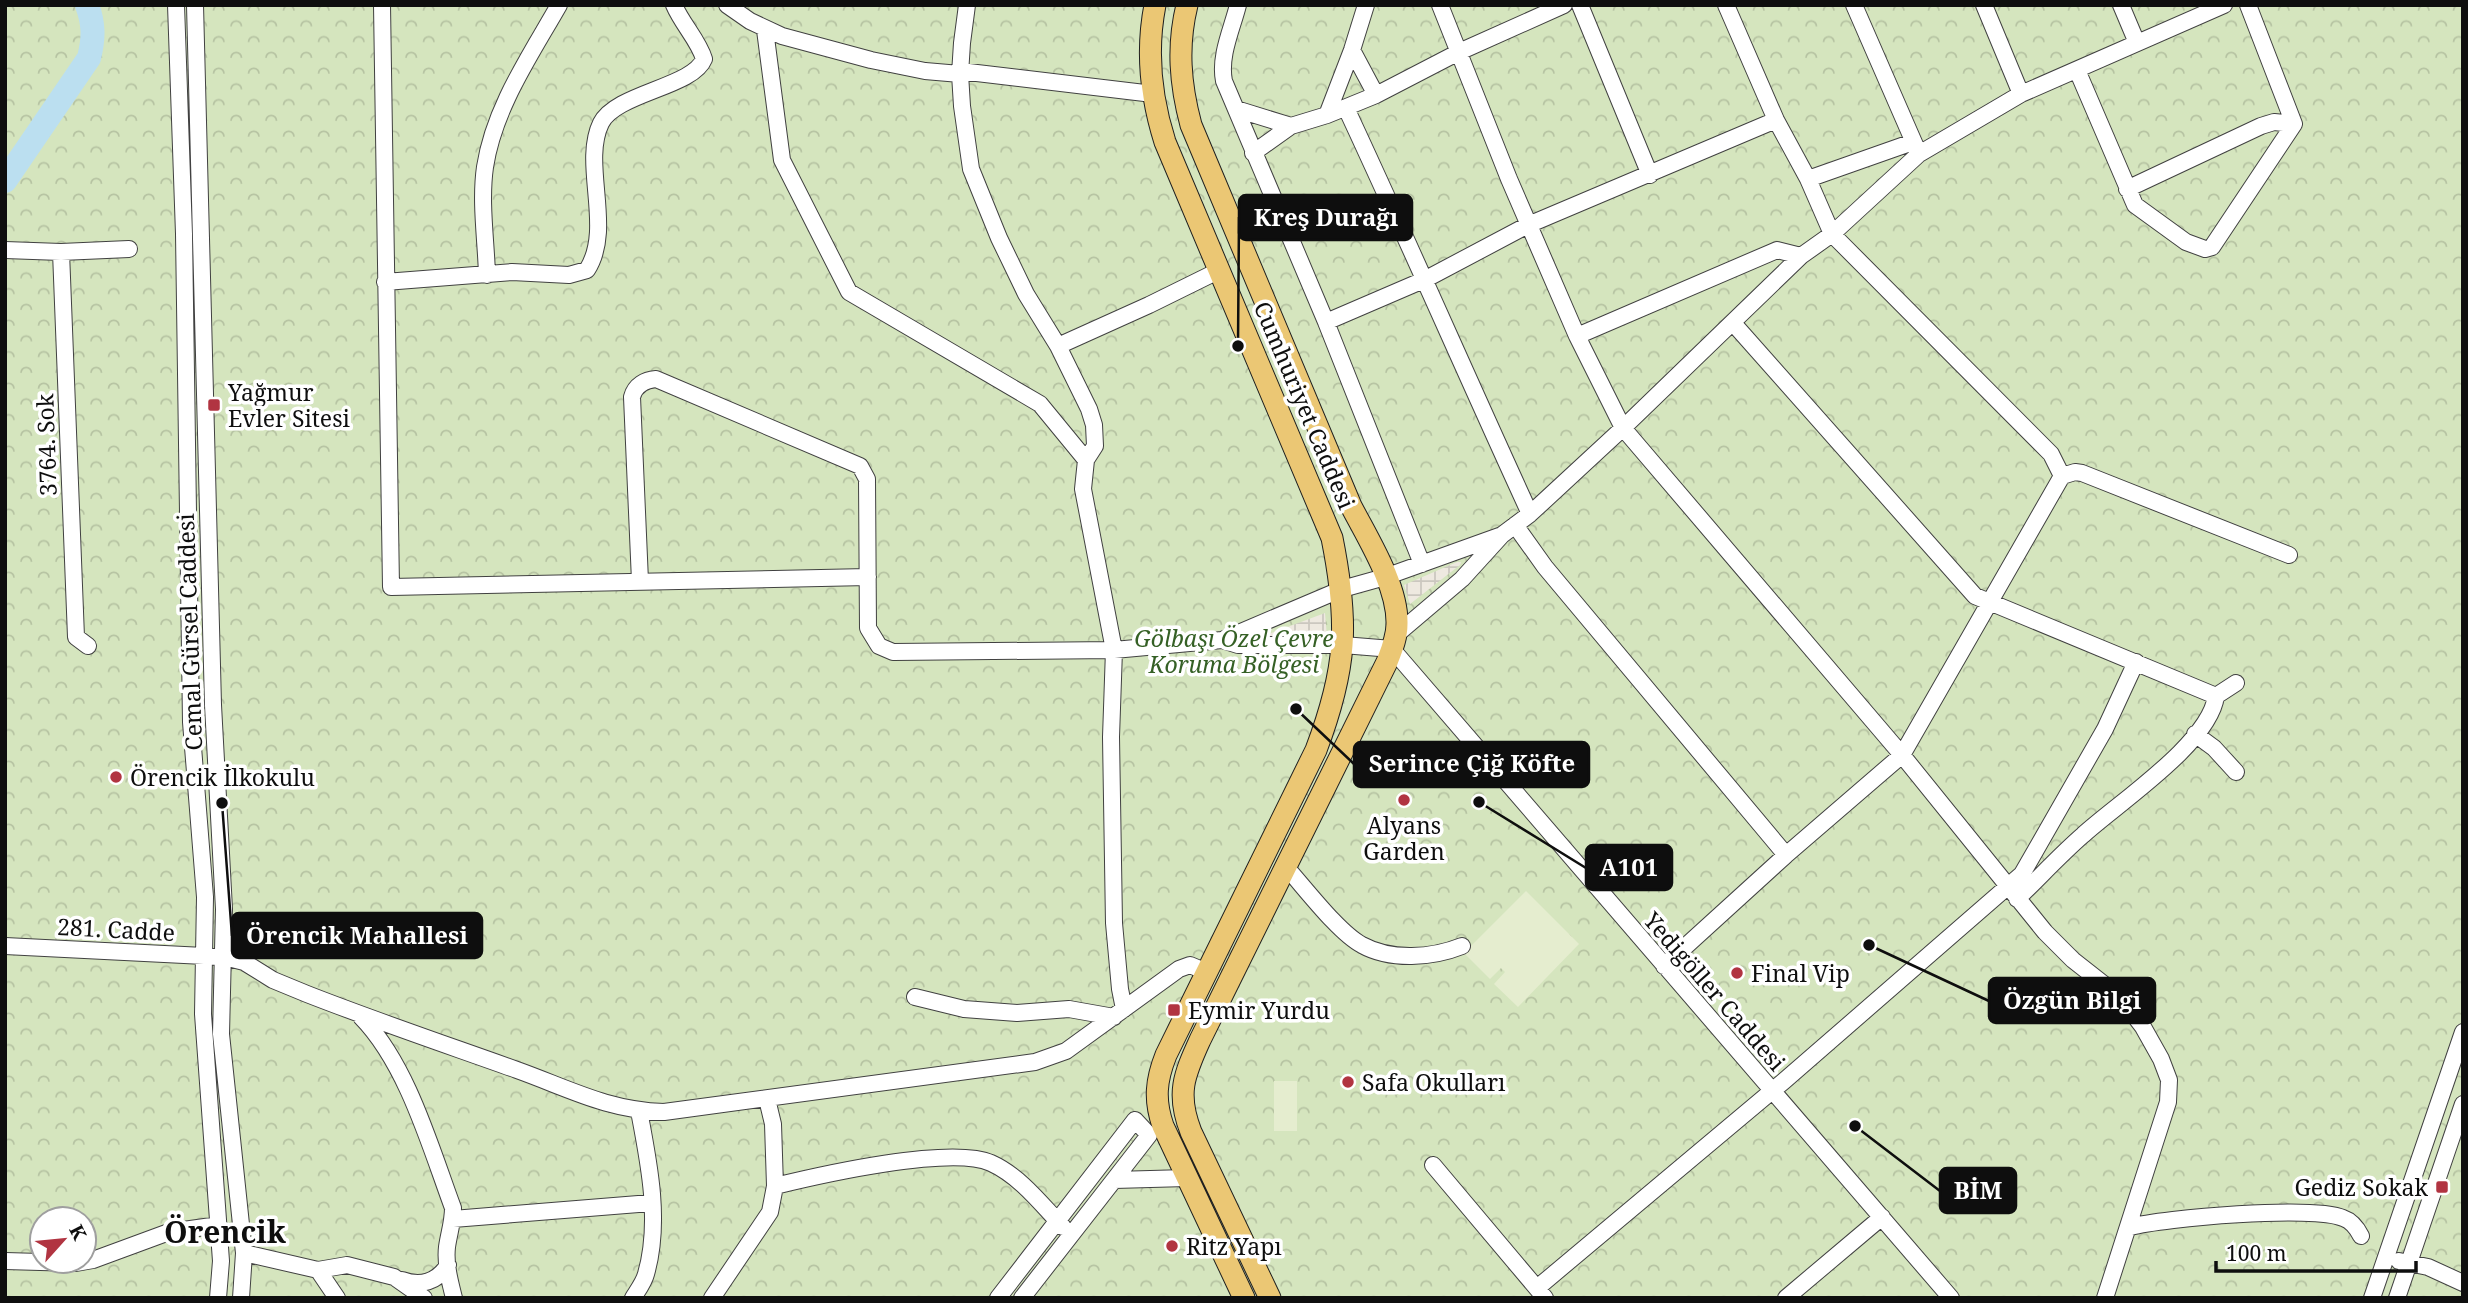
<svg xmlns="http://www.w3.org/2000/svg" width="2468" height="1303" viewBox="0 0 2468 1303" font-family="'Noto Serif',serif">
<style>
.park{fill:url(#park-crowns);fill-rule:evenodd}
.pitch{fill:#e5edcf}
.plaza{fill:url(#plaza-grid)}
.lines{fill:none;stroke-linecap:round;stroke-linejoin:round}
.river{stroke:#bbdff0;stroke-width:24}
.minor-casing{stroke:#414141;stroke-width:18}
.major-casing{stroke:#1f1f1f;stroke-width:23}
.minor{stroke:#fff;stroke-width:16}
.major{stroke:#ebc774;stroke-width:21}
.poi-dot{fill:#b13441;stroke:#fff;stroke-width:2.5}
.labels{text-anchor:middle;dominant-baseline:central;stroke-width:7;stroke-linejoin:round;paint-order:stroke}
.poi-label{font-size:23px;fill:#0e0e0e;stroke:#fff;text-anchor:start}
.street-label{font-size:23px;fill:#0e0e0e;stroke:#fff}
.park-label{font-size:23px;font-style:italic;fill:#356025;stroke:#fff}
.district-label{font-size:30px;font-weight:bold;fill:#0e0e0e;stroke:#fff}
.leader{fill:none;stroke:#0e0e0e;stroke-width:2.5}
.callout-dot{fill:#0e0e0e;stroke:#fff;stroke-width:2.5}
.callout{fill:#0e0e0e;stroke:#0e0e0e;stroke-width:2.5}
.callout-label{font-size:24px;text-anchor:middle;font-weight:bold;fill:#fff}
</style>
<defs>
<pattern id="park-crowns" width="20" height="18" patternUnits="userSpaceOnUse" patternTransform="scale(1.75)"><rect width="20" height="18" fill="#d5e5be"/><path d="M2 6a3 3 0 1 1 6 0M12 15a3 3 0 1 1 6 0" fill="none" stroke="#b6c3a2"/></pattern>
<pattern id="plaza-grid" width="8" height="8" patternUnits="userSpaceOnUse" patternTransform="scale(1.75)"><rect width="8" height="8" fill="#eee9e0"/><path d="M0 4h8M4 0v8" fill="none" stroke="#cbc7bf"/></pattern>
</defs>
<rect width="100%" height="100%" fill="#fefaf1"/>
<!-- park -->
<path class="park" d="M 5,5 L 2463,5 L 2463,1298 L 5,1298 ZM 42,1219 L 84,1219 L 84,1261 L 42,1261 Z"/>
<!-- pitch -->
<path class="pitch" d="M 1526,891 L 1579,944 L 1518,1007 L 1494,984 L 1505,972 L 1501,968 L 1490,979 L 1464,953 Z
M 1274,1081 L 1297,1081 L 1297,1131 L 1274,1131 Z"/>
<!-- plaza -->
<path class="plaza" d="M 1457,562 L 1461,562 L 1460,565 L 1410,604 L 1404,585 Z
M 1325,613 L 1327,637 L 1262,638 L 1263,636 Z"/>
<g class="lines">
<!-- river -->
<path class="river" d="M 5,181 L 89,58 C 94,38 94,24 87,5"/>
<defs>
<path id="minor" d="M 176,5 L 184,234 L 191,722 L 205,897 L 203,1014 L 221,1261 L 218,1298
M 195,5 L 213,705 L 224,909 L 221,1034 L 244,1253 L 241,1298
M 382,5 L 391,587 L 868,577
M 727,5 L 750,21 L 782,36 L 871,60 L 925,71 L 960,74
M 967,5 L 962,43 L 960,74 L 962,106 L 971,169 L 999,238 L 1026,294 L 1058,346 L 1089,409 L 1094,425 L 1095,446 L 1086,460 L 1083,489 L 1114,650 L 1111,737 L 1114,923 L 1120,989 L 1124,1009
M 1238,5 C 1232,29 1219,56 1224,81 L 1326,322 L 1422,564
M 1440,5 L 1509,179 L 1577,336 L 1623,428 L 1902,755 L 2045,932 L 2073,960 L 2115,993 L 2127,1006 L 2143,1027 L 2161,1059 L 2169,1080 L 2168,1102 L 2105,1298
M 1580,5 L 1650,175
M 1726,5 L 1776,120 L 1808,179 L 1832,234 L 2051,454 L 2062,476
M 1854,5 L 1919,154
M 1984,5 L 2021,94
M 2121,5 L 2137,43
M 765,30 L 782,160 L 849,292 L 1040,404 L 1086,460
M 1352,50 L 1376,95
M 2077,70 L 2135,205 L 2186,242 L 2205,249 L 2212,247 L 2294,124 L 2248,5
M 960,71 L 1153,94
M 1346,108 C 1409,243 1468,379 1530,514
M 1236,109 L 1291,126
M 1327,115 L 1352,50 L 1366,5
M 1253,153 L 1291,126 L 1327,115 L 1376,95 L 1459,52 L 1564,5
M 1808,179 L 1913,142
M 2127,189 L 2261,126 L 2274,122 L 2294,124
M 5,250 L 61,252 L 129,249
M 61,252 L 76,637 L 88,646
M 487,275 C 486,240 480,202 485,167 C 494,108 530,56 559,5
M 385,282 L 512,272 L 569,275 L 587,270 C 614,228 581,164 601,123 C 616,93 693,87 704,59 C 699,41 682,24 674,5
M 1326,322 L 1426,279 L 1528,225 L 1776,120
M 1733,323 L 1975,596 L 2216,696 L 2236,683
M 1577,336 L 1777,250 L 1801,256
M 1058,346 L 1149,305 L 1220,270
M 1515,525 L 1545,567 L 1786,855
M 640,581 L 632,397 C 635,385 645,380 656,379 L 860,466 L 867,479 L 868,628 L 879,646 L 893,652 L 1114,650 L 1222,640 L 1342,589 L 1385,577 L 1502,535
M 1396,635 L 1462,579 L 1502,535 L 1530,514 L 1623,428 L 1801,256 L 1832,234 L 1919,154 L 2021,94 L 2224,5
M 1222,640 L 1238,645 L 1343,645 L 1392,649 L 1951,1298
M 2195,734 L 2214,748 L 2236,772
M 1286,867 C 1305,888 1339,933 1362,945 C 1391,961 1432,958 1462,946
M 2017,899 C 2039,878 2060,855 2083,835 C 2118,803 2210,743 2216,696
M 5,946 L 224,957 L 244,962 L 273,980 L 307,994 C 376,1021 447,1045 517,1070 C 570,1089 607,1110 664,1112 L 1035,1062 L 1066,1051 L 1179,969 L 1190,965 L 1207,972
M 1664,966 L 1786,855 L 1902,755 L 2062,476 L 2075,472 L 2082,473 L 2289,555
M 915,997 L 964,1009 L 1017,1013 L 1069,1009 L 1114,1017
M 361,1017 C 407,1064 430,1146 453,1208 C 453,1222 449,1233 447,1247 C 445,1264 450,1282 454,1298
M 1433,1165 L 1545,1298
M 1114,1180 L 1187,1178
M 775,1186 C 820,1175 951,1145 991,1163 C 1020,1176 1042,1205 1063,1227
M 453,1219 L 651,1203
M 2130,1227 C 2163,1218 2314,1205 2343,1218 C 2352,1221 2357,1228 2361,1236
M 244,1253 L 318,1270 L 347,1265 L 394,1277 L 424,1298
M 5,1261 L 76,1263 L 93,1260 L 169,1232 L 219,1225
M 2399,1261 L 2428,1267 L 2463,1283
M 318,1270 L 337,1298
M 402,1280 C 421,1287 437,1282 448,1265
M 1537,1288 L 1784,1081 L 2022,874 L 2105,729 L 2136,662
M 633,1298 C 638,1290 644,1282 646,1274 C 661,1222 649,1163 639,1111
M 712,1298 L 770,1212 L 775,1186 L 773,1124 L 767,1099
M 998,1298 L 1135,1120 L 1149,1135 L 1022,1298
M 1786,1298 L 1882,1217
M 2372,1298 L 2463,1032
M 2397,1298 L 2463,1104"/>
<path id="major" d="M 1155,5 C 1146,51 1151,98 1165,142 L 1332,538 C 1349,623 1347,668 1316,750 L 1166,1055 C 1156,1080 1154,1100 1163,1126 L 1244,1298
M 1187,5 C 1177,46 1180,84 1191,125 L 1351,506 C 1368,539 1398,586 1397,624 C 1397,637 1392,649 1387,662 L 1200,1040 C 1184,1075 1176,1094 1191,1132 L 1270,1298"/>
</defs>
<!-- minor casing -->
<use href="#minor" class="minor-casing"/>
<!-- major casing -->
<use href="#major" class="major-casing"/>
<!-- minor -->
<use href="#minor" class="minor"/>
<!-- major -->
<use href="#major" class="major"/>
</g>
<!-- markers -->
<g class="poi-dot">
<rect x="207" y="398" width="14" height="14" rx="3.5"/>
<circle cx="116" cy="777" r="7"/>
<circle cx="1404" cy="800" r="7"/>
<circle cx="1737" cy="973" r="7"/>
<rect x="1167" y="1003" width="14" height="14" rx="3.5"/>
<circle cx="1348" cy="1082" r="7"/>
<rect x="2435" y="1180" width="14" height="14" rx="3.5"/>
<circle cx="1172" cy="1246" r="7"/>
</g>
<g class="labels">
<!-- poi labels -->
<g class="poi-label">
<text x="228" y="392">Yağmur<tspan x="228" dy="26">Evler Sitesi</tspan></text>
<text x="130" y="777">Örencik İlkokulu</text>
<text x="1404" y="825" text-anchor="middle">Alyans<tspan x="1404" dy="26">Garden</tspan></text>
<text x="1751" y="973">Final Vip</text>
<text x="1188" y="1010">Eymir Yurdu</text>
<text x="1362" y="1082">Safa Okulları</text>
<text x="2428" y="1187" text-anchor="end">Gediz Sokak</text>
<text x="1186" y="1246">Ritz Yapı</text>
</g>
<!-- street labels -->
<g class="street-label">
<text transform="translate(1305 405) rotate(67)">Cumhuriyet Caddesi</text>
<text transform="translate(46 445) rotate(-92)">3764. Sok</text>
<text transform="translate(189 632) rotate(-92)">Cemal Gürsel Caddesi</text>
<text transform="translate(116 929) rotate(3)">281. Cadde</text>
<text transform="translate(1715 991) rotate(49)">Yedigöller Caddesi</text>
</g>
<!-- park labels -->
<g class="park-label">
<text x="1234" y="638">Gölbaşı Özel Çevre<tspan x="1234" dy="26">Koruma Bölgesi</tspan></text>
</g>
<!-- district labels -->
<g class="district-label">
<text x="225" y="1231">Örencik</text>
</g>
</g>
<!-- callouts -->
<path class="leader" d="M1238 346L1239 217M1296 709L1354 764M1479 802L1586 868M222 803L232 936M1869 945L1989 1001M1855 1126L1940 1191"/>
<g class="callout-dot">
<circle cx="1238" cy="346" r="7"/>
<circle cx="1296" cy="709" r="7"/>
<circle cx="1479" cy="802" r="7"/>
<circle cx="222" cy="803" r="7"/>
<circle cx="1869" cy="945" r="7"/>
<circle cx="1855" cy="1126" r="7"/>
</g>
<g class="callout">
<rect x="1239" y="195" width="173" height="45" rx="7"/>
<rect x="1354" y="742" width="235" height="45" rx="7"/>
<rect x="1586" y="845" width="86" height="45" rx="7"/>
<rect x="232" y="913" width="250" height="45" rx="7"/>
<rect x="1989" y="978" width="166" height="45" rx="7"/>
<rect x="1940" y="1168" width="76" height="45" rx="7"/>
</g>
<g class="callout-label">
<text x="1326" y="226">Kreş Durağı</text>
<text x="1472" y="772">Serince Çiğ Köfte</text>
<text x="1629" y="876">A101</text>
<text x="357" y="944">Örencik Mahallesi</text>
<text x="2072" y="1009">Özgün Bilgi</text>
<text x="1978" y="1199">BİM</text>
</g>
<!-- border -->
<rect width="2468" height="1303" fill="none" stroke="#0e0e0e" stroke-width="14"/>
<!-- north arrow -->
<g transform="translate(63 1240) rotate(63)"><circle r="33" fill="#ffffff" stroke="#9f9f9f" stroke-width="2"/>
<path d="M0-5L12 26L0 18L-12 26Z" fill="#b13441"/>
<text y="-10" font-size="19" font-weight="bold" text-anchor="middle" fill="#0e0e0e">K</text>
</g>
<!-- scale -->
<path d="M2216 1261v10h200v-10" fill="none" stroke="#0e0e0e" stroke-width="3.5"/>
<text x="2226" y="1261" font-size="21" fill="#0e0e0e" stroke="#ffffff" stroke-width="5" paint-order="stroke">100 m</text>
</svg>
